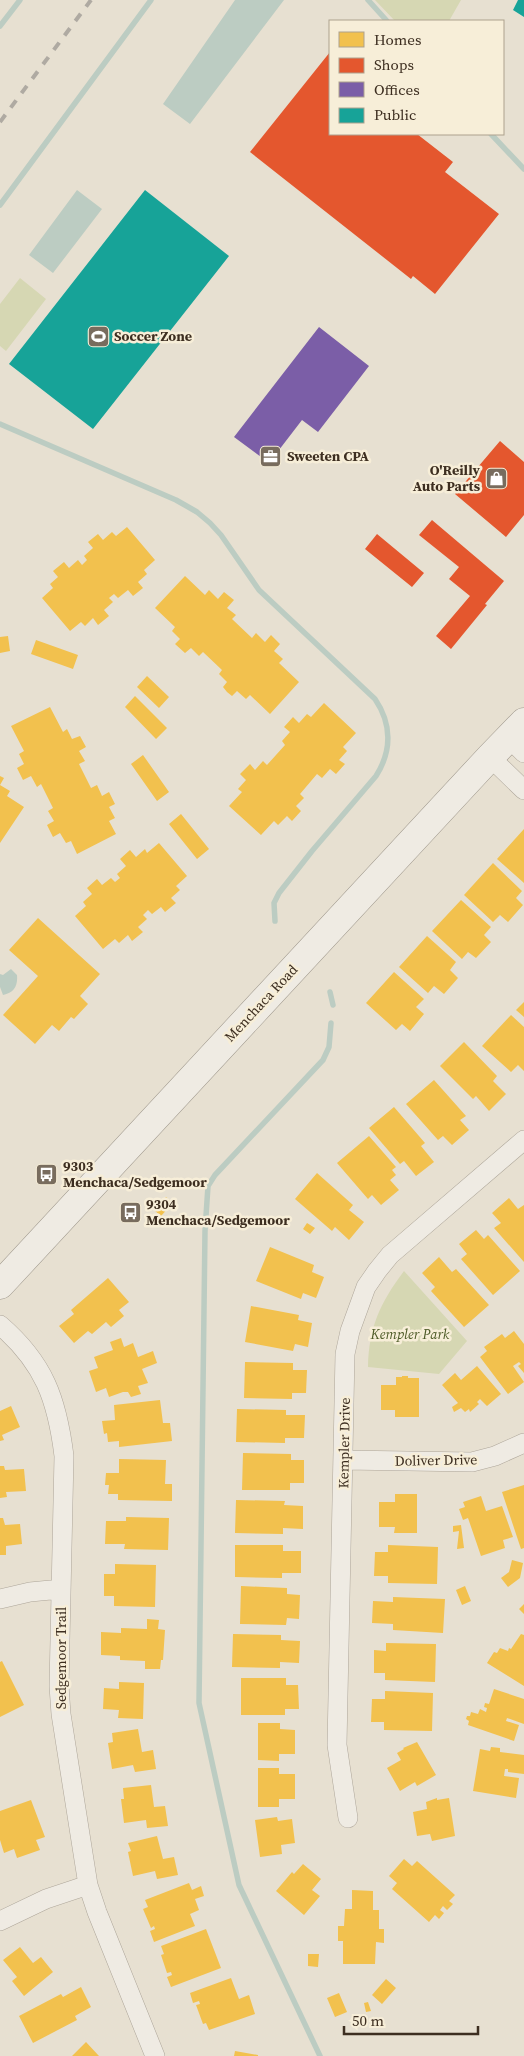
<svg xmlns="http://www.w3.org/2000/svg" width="524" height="2056" viewBox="0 0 524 2056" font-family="'Source Serif 4',serif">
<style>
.green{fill:#d6d7b3}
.water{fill:#bcccc2}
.homes{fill:#f2c14e}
.shops{fill:#e4572e}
.offices{fill:#7b5ea7}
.public{fill:#17a398}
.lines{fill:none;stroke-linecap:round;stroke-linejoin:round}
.stream{stroke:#bcccc2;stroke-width:5.5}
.minor-casing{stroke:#ada599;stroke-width:20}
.secondary-casing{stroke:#9c958a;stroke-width:29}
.minor{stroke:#efebe3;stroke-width:19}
.secondary{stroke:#efebe3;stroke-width:28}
.rail{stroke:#afaaa2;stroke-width:4;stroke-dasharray:9 9;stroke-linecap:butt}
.labels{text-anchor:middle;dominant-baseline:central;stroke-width:5;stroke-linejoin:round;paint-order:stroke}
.poi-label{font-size:14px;font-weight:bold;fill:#3d2e20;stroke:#f7eed8;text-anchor:start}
.street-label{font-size:14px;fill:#3d2e20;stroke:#f7eed8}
.park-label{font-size:14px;font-style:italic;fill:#4d5a26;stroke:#f7eed8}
</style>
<rect width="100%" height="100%" fill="#e7e0d1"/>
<!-- green -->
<path class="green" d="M 375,0 L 461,0 L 449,21 L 395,21 Z
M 20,278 L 46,299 L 6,351 L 0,346 L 0,304 Z
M 404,1271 L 467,1341 L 439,1374 L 368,1367 C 369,1327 380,1303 404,1271 Z"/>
<!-- water -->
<path class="water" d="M 235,0 L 284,0 L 190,124 L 163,104 Z
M 77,190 L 102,209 L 53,273 L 29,255 Z
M 11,969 L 17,975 C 18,986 14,993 3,995 L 0,987 L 0,974 L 3,975 Z"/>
<!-- homes -->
<path class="homes" d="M 127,527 L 155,560 L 144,570 L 147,574 L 138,582 L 143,588 L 133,596 L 128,590 L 118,598 L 114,594 L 109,598 L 113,602 L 104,610 L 109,616 L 98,625 L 93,618 L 85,626 L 81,622 L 70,631 L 42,598 L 53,588 L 50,584 L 58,577 L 53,571 L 64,562 L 69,568 L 78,560 L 82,565 L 87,560 L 84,556 L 93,548 L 88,542 L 98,534 L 103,540 L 112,532 L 116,536 Z
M 185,576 L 205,595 L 209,590 L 218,599 L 224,592 L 234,600 L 227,608 L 236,615 L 232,619 L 252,638 L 256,633 L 265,642 L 271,635 L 280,644 L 274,651 L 283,659 L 279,663 L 299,682 L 270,714 L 250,695 L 246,699 L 237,691 L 232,696 L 227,692 L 223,687 L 227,682 L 219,674 L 222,670 L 203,652 L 199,656 L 191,648 L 185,653 L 175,644 L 180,639 L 172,631 L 175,627 L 155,608 Z
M 8,636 L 10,651 L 0,653 L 0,637 Z
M 36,640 L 78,655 L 73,669 L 31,654 Z
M 147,676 L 169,697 L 159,708 L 137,687 Z
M 135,696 L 167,728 L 156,739 L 125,707 Z
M 324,703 L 356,733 L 343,747 L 347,751 L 339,760 L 345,764 L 336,774 L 330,769 L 322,778 L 317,774 L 300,794 L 304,798 L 296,806 L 301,811 L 292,821 L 287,816 L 278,825 L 274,821 L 261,835 L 229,806 L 242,792 L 238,789 L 246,780 L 240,774 L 250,764 L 255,770 L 263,761 L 267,765 L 285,745 L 282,741 L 290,732 L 284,727 L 293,717 L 299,723 L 307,714 L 311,717 Z
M 50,707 L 63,732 L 67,729 L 72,739 L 80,736 L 86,747 L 79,751 L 85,761 L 79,764 L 91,788 L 97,785 L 102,796 L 109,792 L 115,804 L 109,807 L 115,818 L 109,821 L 116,834 L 77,854 L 71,841 L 66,843 L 60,833 L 53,837 L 47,825 L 54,821 L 48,811 L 53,808 L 41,784 L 37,787 L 31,776 L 23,780 L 17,768 L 24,764 L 19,754 L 24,751 L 11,726 Z
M 143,755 L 169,792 L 157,801 L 131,764 Z
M 0,776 L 4,778 L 0,785 L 10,791 L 7,796 L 24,807 L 0,843 Z
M 181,814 L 209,849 L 197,859 L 169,824 Z
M 524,829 L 524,883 L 497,859 Z
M 159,843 L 187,876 L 176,886 L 180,890 L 171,898 L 176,903 L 165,912 L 161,907 L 152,914 L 148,910 L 143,915 L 147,919 L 138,927 L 143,932 L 132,941 L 128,935 L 119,943 L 115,939 L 103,949 L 75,916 L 86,906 L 83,902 L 92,894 L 87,888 L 97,879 L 102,885 L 111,878 L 115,882 L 120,878 L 117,874 L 126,866 L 120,859 L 130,850 L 136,857 L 145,849 L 147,853 Z
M 493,863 L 522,891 L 516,898 L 523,905 L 508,922 L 500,915 L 493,922 L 464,895 Z
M 461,900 L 491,927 L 484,935 L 491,942 L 476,958 L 468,952 L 462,959 L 432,931 Z
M 38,918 L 100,974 L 80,996 L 88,1004 L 74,1019 L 71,1017 L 59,1031 L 52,1025 L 35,1044 L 3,1015 L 38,976 L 9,950 Z
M 427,936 L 456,962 L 450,970 L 458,978 L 444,994 L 434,986 L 428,993 L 399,967 Z
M 394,972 L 424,999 L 416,1007 L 424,1014 L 410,1031 L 402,1024 L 396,1030 L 366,1003 Z
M 524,1002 L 524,1017 L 516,1010 Z
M 511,1015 L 524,1027 L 524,1071 L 518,1065 L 511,1072 L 482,1046 Z
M 464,1042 L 497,1076 L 493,1081 L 506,1094 L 489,1111 L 476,1096 L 473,1099 L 440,1066 Z
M 434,1080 L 466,1116 L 460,1120 L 469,1130 L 452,1145 L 443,1136 L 438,1140 L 406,1104 Z
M 394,1107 L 425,1143 L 421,1146 L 434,1162 L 416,1176 L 404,1161 L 400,1164 L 369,1128 Z
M 369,1136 L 396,1167 L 392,1170 L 396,1175 L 390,1180 L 399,1190 L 381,1205 L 372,1195 L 368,1199 L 337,1163 Z
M 317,1173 L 353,1205 L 349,1210 L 364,1222 L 349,1240 L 335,1227 L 332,1231 L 295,1199 Z
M 166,1197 L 173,1203 L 161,1216 L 154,1210 Z
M 509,1198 L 518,1209 L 524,1205 L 524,1262 L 494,1228 L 501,1223 L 492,1213 Z
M 307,1223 L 315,1228 L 310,1234 L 303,1229 Z
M 476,1230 L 484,1239 L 488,1235 L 520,1271 L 493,1295 L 461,1259 L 467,1254 L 459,1244 Z
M 270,1247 L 314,1265 L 312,1272 L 324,1277 L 316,1298 L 303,1293 L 301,1299 L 256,1281 Z
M 439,1257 L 452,1272 L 456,1269 L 489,1305 L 464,1327 L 431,1291 L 435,1287 L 422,1273 Z
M 108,1278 L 129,1302 L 119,1310 L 124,1316 L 111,1327 L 106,1322 L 92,1334 L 88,1331 L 74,1343 L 59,1326 L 74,1314 L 71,1310 Z
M 251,1306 L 299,1315 L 298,1320 L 312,1323 L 308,1347 L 295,1344 L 293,1351 L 245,1342 Z
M 514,1331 L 524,1344 L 524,1373 L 518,1366 L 521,1364 L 519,1362 L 513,1366 L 524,1382 L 508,1394 L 480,1357 L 487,1351 L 484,1347 L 502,1334 L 505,1338 Z
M 121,1338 L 124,1347 L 133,1343 L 138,1357 L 153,1351 L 157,1363 L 142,1369 L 148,1383 L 138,1386 L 141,1394 L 131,1397 L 128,1392 L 123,1392 L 109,1397 L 106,1388 L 96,1392 L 89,1371 L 98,1368 L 94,1357 L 113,1350 L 110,1342 Z
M 245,1362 L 293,1363 L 293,1370 L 307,1370 L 306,1393 L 292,1393 L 292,1399 L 244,1398 Z
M 477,1366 L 501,1394 L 487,1406 L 480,1399 L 477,1402 L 479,1404 L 470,1412 L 469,1409 L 465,1412 L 461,1408 L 454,1412 L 452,1407 L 458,1403 L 442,1385 L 455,1373 L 461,1380 Z
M 402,1376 L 408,1376 L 408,1378 L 419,1378 L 419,1417 L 395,1417 L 395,1410 L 381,1410 L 381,1385 L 396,1385 L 396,1377 L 402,1377 Z
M 160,1400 L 163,1423 L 170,1423 L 172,1441 L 119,1447 L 119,1441 L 108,1442 L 107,1433 L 104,1434 L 102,1421 L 115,1420 L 114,1405 Z
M 11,1406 L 20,1427 L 2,1435 L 4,1440 L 0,1441 L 0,1411 Z
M 237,1409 L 286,1410 L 286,1415 L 305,1415 L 304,1438 L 285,1438 L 285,1443 L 236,1442 Z
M 243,1453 L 291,1454 L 291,1460 L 304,1460 L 304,1483 L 290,1483 L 290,1490 L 242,1490 Z
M 119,1459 L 166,1460 L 165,1484 L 172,1484 L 172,1501 L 118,1500 L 118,1494 L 108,1494 L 109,1485 L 105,1485 L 106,1473 L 119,1473 Z
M 0,1466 L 4,1466 L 5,1470 L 24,1469 L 26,1491 L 6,1492 L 7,1497 L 0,1498 Z
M 524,1485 L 524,1548 L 521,1549 L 502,1492 Z
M 395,1494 L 417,1494 L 417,1533 L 394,1533 L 395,1527 L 379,1527 L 379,1502 L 395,1502 Z
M 481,1496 L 486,1511 L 502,1506 L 513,1537 L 503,1540 L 505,1548 L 481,1556 L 468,1518 L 463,1520 L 459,1509 L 465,1507 L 463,1502 Z
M 236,1500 L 285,1501 L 284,1505 L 303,1506 L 303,1529 L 283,1528 L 283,1534 L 235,1533 Z
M 126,1517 L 169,1518 L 168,1550 L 124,1549 L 125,1544 L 105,1544 L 106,1521 L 126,1521 Z
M 0,1518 L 3,1518 L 5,1525 L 20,1524 L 22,1544 L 6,1546 L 6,1555 L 0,1555 Z
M 461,1525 L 464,1548 L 457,1549 L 459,1531 L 453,1532 L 453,1526 Z
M 235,1545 L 283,1545 L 283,1551 L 301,1551 L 301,1573 L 282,1573 L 282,1578 L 235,1577 Z
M 388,1545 L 438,1547 L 437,1584 L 388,1583 L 388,1576 L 374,1576 L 375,1552 L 388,1552 Z
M 512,1560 L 523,1563 L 520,1578 L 508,1587 L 501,1578 L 509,1572 Z
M 115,1564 L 156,1565 L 155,1607 L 114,1606 L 114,1596 L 104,1596 L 104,1574 L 115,1574 Z
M 241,1586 L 287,1588 L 287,1594 L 300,1595 L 299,1619 L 287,1618 L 286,1625 L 240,1624 Z
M 465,1586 L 471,1601 L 462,1605 L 456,1590 Z
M 393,1597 L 445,1599 L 443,1633 L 393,1630 L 393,1624 L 372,1623 L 373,1601 L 393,1602 Z
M 524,1604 L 524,1614 L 519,1609 Z
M 147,1619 L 159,1620 L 158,1629 L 165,1630 L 163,1660 L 161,1660 L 160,1669 L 145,1669 L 145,1661 L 120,1660 L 120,1656 L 101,1655 L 101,1632 L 121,1633 L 121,1628 L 147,1629 Z
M 233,1634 L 281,1635 L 281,1640 L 300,1641 L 299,1663 L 280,1662 L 280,1668 L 232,1667 Z
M 521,1634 L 524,1635 L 524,1686 L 487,1663 L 494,1652 L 497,1653 L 500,1648 L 508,1651 L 509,1648 L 511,1649 Z
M 386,1643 L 436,1644 L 435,1682 L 385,1680 L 385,1673 L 374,1673 L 374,1650 L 386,1651 Z
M 2,1661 L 24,1705 L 0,1717 L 0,1662 Z
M 241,1678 L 286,1678 L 286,1685 L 298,1685 L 299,1709 L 285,1709 L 285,1715 L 241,1715 Z
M 119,1682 L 144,1683 L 143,1719 L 118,1718 L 119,1710 L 103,1709 L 104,1688 L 119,1689 Z
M 494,1689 L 524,1699 L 524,1724 L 507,1718 L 506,1721 L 519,1725 L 514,1741 L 468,1725 L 469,1721 L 466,1719 L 467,1716 L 470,1716 L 471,1712 L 478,1714 L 480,1709 L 486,1712 L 487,1708 L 484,1707 L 485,1703 L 489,1704 Z
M 385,1691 L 433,1693 L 432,1731 L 384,1730 L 384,1722 L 371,1722 L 372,1699 L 385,1699 Z
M 258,1723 L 280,1723 L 280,1729 L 295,1730 L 295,1754 L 279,1754 L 279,1761 L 258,1760 Z
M 138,1729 L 142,1752 L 153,1750 L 156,1769 L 135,1772 L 133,1765 L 112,1769 L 108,1743 L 113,1742 L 112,1733 Z
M 417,1742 L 436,1775 L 417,1786 L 415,1782 L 400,1791 L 387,1768 L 401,1760 L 397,1753 L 404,1749 L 403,1748 Z
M 491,1747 L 500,1748 L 500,1752 L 524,1755 L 524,1774 L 508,1772 L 508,1769 L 505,1769 L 504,1776 L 519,1778 L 516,1798 L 473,1791 L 480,1749 L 490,1751 Z
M 258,1768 L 279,1768 L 279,1774 L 295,1774 L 295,1799 L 279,1799 L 279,1807 L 258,1807 Z
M 151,1785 L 154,1807 L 165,1806 L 168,1826 L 147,1828 L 146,1820 L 124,1823 L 121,1799 L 124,1799 L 123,1788 Z
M 437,1798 L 437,1800 L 449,1798 L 455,1836 L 432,1841 L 430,1834 L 417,1836 L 413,1812 L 427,1809 L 426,1802 Z
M 31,1800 L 45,1837 L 36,1840 L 40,1850 L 17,1858 L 14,1849 L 4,1853 L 0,1840 L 0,1811 Z
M 277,1817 L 278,1821 L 292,1819 L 295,1843 L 281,1845 L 282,1854 L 260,1857 L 255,1820 Z
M 157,1836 L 163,1859 L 174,1857 L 178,1875 L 157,1879 L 155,1871 L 133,1876 L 128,1852 L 131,1851 L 128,1843 Z
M 404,1859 L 412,1866 L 417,1861 L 455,1895 L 449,1901 L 453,1904 L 447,1910 L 443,1906 L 440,1910 L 444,1913 L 439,1919 L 435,1915 L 429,1922 L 392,1889 L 397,1883 L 389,1876 Z
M 303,1864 L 321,1879 L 312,1890 L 320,1896 L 304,1915 L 276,1891 L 292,1872 L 294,1874 Z
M 189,1883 L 192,1890 L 201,1886 L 204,1896 L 195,1899 L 199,1910 L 190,1914 L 195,1926 L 154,1942 L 150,1931 L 155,1929 L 154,1926 L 151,1928 L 143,1909 L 148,1907 L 145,1900 Z
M 352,1890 L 373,1891 L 373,1910 L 379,1910 L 379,1929 L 384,1929 L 384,1943 L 376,1942 L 375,1964 L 343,1964 L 343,1941 L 338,1941 L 338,1926 L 344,1926 L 345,1909 L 352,1909 Z
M 206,1929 L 221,1968 L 171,1987 L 167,1977 L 172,1975 L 171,1972 L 167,1973 L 161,1955 L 164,1954 L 161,1946 Z
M 20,1947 L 33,1963 L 41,1957 L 53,1972 L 24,1996 L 12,1981 L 17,1977 L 3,1960 Z
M 308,1954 L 319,1954 L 318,1967 L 308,1966 Z
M 231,1978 L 239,1999 L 249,1995 L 255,2014 L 209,2030 L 206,2023 L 203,2024 L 196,2005 L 200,2004 L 199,2001 L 193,2003 L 190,1993 Z
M 386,1979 L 396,1988 L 382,2004 L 372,1995 Z
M 81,1987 L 91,2007 L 75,2016 L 77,2020 L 33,2043 L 19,2016 L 61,1994 L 63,1997 Z
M 339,1993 L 347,2012 L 335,2017 L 327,1998 Z
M 368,2002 L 371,2011 L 366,2012 L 364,2003 Z
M 86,2042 L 99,2056 L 72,2056 Z
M 235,2051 L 258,2055 L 258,2056 L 234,2056 Z"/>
<!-- shops -->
<path class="shops" d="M 330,52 L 330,134 L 417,134 L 453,162 L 445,172 L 499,214 L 435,294 L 413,276 L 411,279 L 250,152 Z
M 500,441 L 524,462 L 524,515 L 506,537 L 455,494 Z
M 432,520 L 504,581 L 485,604 L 487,605 L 451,649 L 436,636 L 470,596 L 449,579 L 459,567 L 419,535 Z
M 377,534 L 424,573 L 412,587 L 365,549 Z"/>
<!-- offices -->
<path class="offices" d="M 319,327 L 369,366 L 318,432 L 302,420 L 269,463 L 234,437 Z"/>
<!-- public -->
<path class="public" d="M 518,0 L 524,0 L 524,17 L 513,10 Z
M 145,190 L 229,256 L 93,429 L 9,364 Z"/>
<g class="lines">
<!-- stream -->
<path class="stream" d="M 368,0 L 387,21
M 0,26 L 20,0
M 491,134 L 524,169
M 0,205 L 151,0
M 0,424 L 176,500 L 197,512 L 210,523 L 221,535 L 259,590 L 375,699 C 392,724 392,751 376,776 L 312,851 L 279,893 L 274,903 L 275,921
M 330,992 L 333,1005
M 320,2056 L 239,1885 L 199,1703 L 205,1231 L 208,1186 L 215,1175 L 323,1060 L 329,1047 L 331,1023"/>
<defs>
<path id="minor" d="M 509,738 L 524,753
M 490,757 L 524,790
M 0,1325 C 44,1363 57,1399 64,1456 L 59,1686 L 61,1714 L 88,1885 L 97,1912 L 155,2056
M 344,1460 L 472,1462 L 495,1456 L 524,1443
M 0,1599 L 30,1592 L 61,1589
M 348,1818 L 337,1745 L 345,1354 L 350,1331 L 366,1287 L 377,1271 L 390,1255 L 524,1140
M 0,1921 L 46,1899 L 88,1885"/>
<path id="secondary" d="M 0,1285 L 490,757 L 524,722"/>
</defs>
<!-- minor casing -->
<use href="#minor" class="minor-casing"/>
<!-- secondary casing -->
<use href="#secondary" class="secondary-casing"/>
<!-- minor -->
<use href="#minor" class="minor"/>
<!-- secondary -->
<use href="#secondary" class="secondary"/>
<!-- rail -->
<path class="rail" d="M 0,122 L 91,0"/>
</g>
<!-- icons -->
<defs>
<symbol id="stadium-square" viewBox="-11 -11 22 22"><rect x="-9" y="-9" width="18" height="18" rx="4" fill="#786c5e" stroke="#f7eed8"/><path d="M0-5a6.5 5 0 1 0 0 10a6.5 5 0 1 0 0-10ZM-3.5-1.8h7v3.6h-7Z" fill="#fff"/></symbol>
<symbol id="office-square" viewBox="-11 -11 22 22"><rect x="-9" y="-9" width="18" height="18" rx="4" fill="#786c5e" stroke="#f7eed8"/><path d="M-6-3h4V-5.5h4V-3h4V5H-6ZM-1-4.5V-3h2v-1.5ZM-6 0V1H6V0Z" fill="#fff"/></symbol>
<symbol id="shop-square" viewBox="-11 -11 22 22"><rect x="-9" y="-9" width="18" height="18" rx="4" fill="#786c5e" stroke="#f7eed8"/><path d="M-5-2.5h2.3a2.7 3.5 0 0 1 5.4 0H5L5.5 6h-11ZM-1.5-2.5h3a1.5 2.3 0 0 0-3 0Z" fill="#fff"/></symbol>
<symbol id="bus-square" viewBox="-11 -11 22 22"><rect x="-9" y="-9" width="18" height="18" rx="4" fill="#786c5e" stroke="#f7eed8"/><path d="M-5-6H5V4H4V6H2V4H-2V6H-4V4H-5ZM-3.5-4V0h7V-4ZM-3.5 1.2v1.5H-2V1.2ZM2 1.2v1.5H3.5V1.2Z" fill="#fff"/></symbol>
</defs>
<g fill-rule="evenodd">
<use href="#stadium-square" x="86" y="324" width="25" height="25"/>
<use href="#office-square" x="258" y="444" width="25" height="25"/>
<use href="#shop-square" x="484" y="466" width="25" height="25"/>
<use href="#bus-square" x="34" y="1162" width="25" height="25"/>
<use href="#bus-square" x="118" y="1200" width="25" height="25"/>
</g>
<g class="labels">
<!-- poi labels -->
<g class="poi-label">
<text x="114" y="336">Soccer Zone</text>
<text x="287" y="456">Sweeten CPA</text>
<text x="480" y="470" text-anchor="end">O'Reilly<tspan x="480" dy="16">Auto Parts</tspan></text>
<text x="63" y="1166">9303<tspan x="63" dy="16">Menchaca/Sedgemoor</tspan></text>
<text x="146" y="1204">9304<tspan x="146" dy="16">Menchaca/Sedgemoor</tspan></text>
</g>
<!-- street labels -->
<g class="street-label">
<text transform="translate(261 1003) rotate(-47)">Menchaca Road</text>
<text transform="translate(344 1443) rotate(-89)">Kempler Drive</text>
<text transform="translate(436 1460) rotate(-1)">Doliver Drive</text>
<text transform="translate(61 1658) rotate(-90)">Sedgemoor Trail</text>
</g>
<!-- park labels -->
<g class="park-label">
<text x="410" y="1334">Kempler Park</text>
</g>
</g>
<!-- legend -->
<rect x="329" y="20" width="175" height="115" fill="#f7eed8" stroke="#ada18e"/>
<rect x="339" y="32" width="25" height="15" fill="#f2c14e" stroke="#ada18e"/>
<text x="374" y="45" font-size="15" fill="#3d2e20">Homes</text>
<rect x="339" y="58" width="25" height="15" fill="#e4572e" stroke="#ada18e"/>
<text x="374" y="70" font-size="15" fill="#3d2e20">Shops</text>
<rect x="339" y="82" width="25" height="15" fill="#7b5ea7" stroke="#ada18e"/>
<text x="374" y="95" font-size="15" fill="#3d2e20">Offices</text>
<rect x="339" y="108" width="25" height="15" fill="#17a398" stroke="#ada18e"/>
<text x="374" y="120" font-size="15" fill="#3d2e20">Public</text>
<!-- scale -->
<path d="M344 2026v8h134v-8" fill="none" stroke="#3d2e20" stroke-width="2.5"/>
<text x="352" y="2026" font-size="15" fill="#3d2e20" stroke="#f7eed8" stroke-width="4" paint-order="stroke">50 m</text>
</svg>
